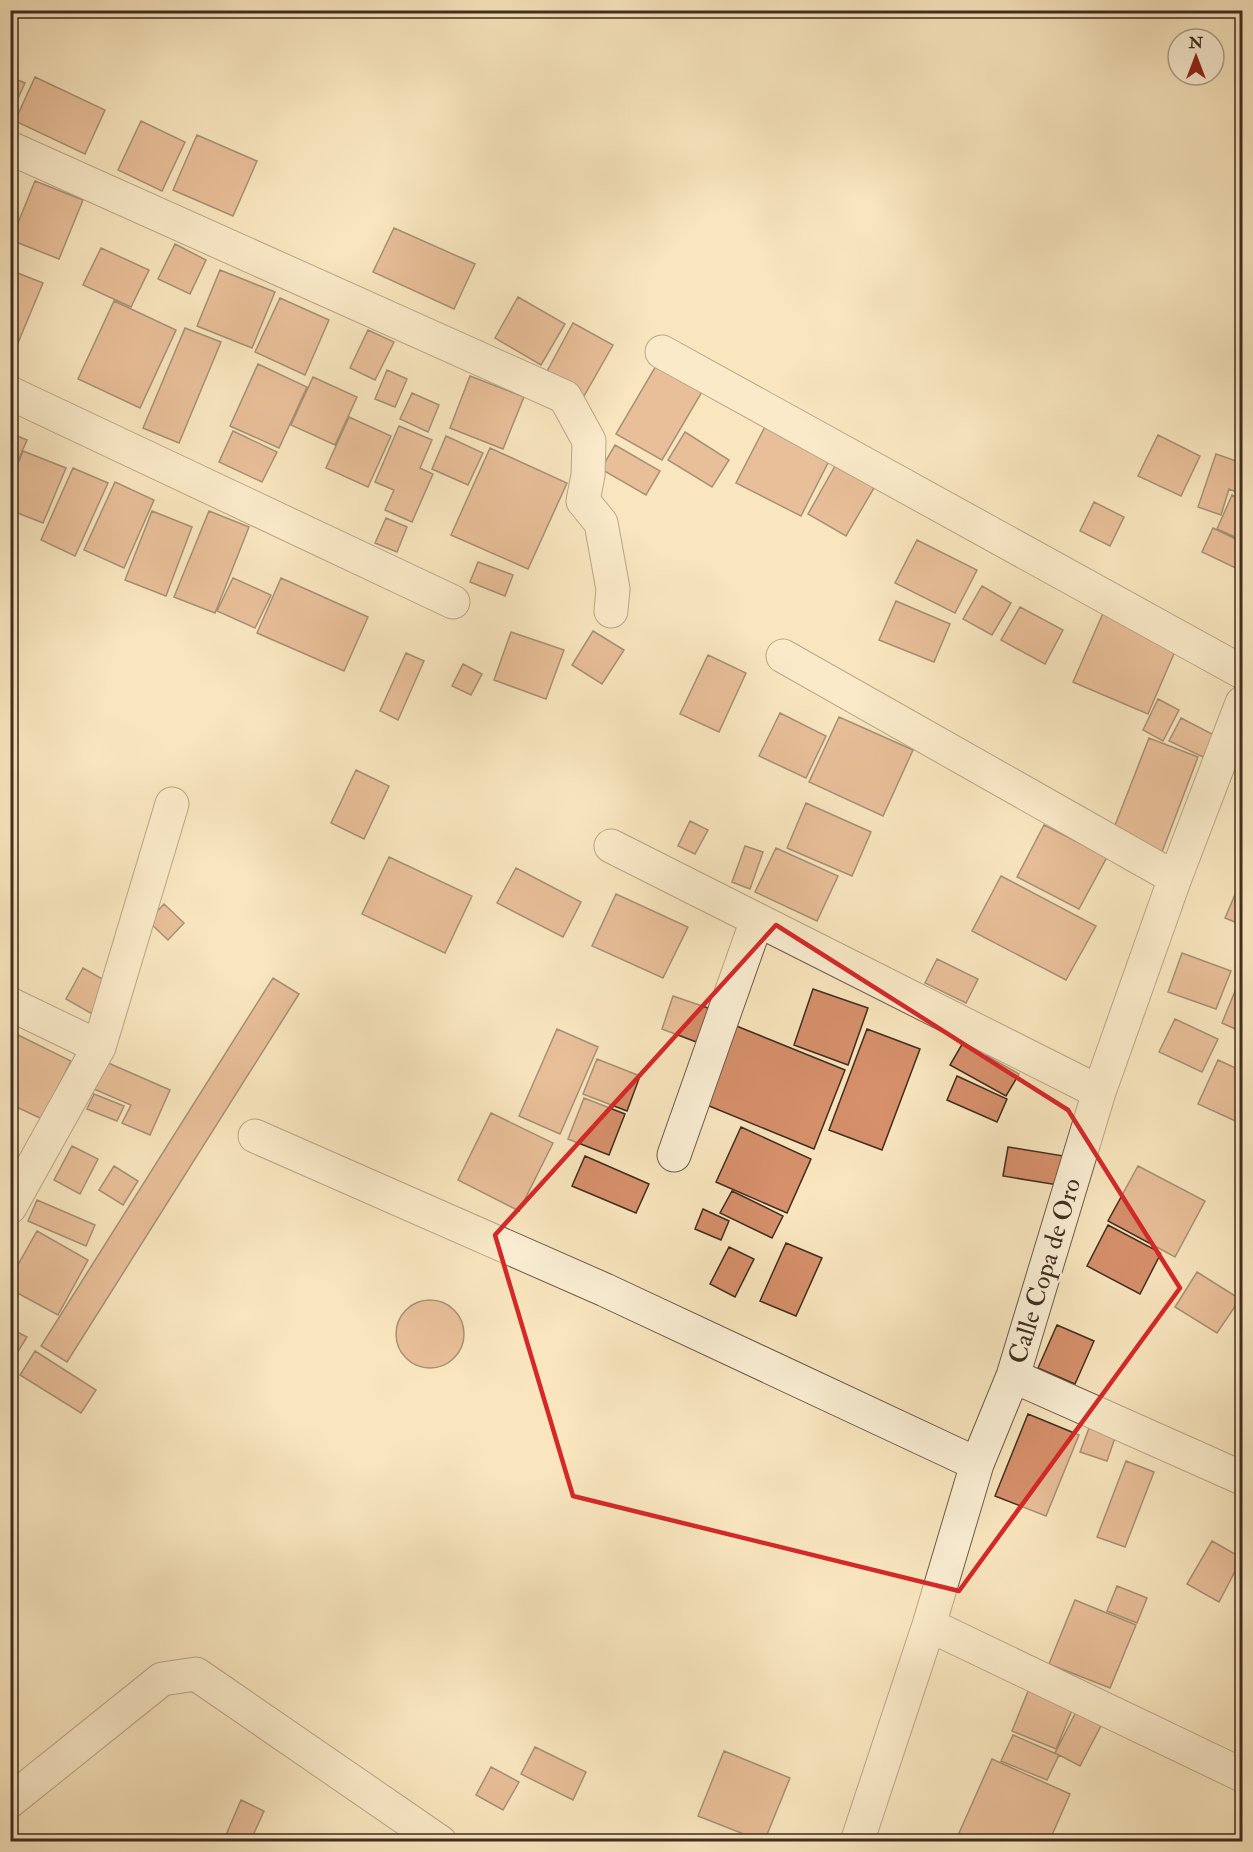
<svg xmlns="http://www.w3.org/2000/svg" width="1253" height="1852" viewBox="0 0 1253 1852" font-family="'IM FELL Double Pica',serif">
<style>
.building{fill:#d6906b;stroke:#402d21;stroke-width:1.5}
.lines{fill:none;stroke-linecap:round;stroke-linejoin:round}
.minor-casing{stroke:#6e5b48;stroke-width:35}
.minor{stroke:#fbefd5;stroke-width:33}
.marked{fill:none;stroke:#d62828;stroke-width:4.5;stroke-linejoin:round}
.labels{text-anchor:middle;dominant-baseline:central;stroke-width:4.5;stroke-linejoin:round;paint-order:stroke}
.street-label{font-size:26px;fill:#402d21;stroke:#fbefd5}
</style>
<rect width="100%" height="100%" fill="#f9e6bf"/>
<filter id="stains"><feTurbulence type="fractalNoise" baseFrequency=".00333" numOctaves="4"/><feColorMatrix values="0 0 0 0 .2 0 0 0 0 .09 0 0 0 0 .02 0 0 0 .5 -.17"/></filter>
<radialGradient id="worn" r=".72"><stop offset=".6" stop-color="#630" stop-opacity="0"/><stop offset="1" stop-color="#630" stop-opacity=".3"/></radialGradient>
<!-- building -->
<path class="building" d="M 10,77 L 25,83 L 10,116 Z
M 35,77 L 105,110 L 85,154 L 15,121 Z
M 141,121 L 185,142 L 162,191 L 118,170 Z
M 197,135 L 257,161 L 233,216 L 173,190 Z
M 35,181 L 83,200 L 59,259 L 11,240 Z
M 394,228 L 475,264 L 454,309 L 373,272 Z
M 175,244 L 206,260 L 190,294 L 158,279 Z
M 101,248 L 149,270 L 131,307 L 83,285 Z
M 10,270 L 43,283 L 10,362 Z
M 220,270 L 275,292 L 252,348 L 197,326 Z
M 518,297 L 565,324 L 541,365 L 495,338 Z
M 280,298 L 329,320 L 305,375 L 255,352 Z
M 114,301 L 176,330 L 140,408 L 78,379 Z
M 573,323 L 613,345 L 584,396 L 545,375 Z
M 185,328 L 221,342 L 179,443 L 143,428 Z
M 368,330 L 394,342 L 375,380 L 350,368 Z
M 660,359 L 706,385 L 662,460 L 616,434 Z
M 258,364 L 307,387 L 279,448 L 230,426 Z
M 387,370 L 407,379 L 395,407 L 375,399 Z
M 470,376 L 524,397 L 503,449 L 450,428 Z
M 313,377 L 357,397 L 335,445 L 291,425 Z
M 412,393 L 439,405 L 428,432 L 400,419 Z
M 349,417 L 391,436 L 368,487 L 326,468 Z
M 769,419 L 834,451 L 801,516 L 736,483 Z
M 399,426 L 432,440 L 420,468 L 433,474 L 412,522 L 385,510 L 394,490 L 375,482 Z
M 233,431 L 277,452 L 262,482 L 219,462 Z
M 685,432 L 729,460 L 712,487 L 668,460 Z
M 10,433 L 27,440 L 10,479 Z
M 1158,435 L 1200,456 L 1181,496 L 1138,476 Z
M 446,436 L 483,453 L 468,485 L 432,469 Z
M 615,445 L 660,471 L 646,495 L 601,469 Z
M 490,448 L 567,483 L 528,569 L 451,535 Z
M 23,451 L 66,468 L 43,523 L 10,510 L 10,484 Z
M 1216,454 L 1242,463 L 1242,481 L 1239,493 L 1229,489 L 1221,515 L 1198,507 Z
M 839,459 L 878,481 L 846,536 L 808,514 Z
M 73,468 L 108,483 L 75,556 L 41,540 Z
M 115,482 L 154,500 L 124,568 L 84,550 Z
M 1232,495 L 1242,500 L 1242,540 L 1217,529 Z
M 1094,502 L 1124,517 L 1110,546 L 1080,531 Z
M 152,511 L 192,527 L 166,596 L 125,580 Z
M 209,511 L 249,527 L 215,613 L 174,597 Z
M 386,518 L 407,527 L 397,552 L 375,543 Z
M 1213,528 L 1242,542 L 1240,570 L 1202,552 Z
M 917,540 L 977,570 L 955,613 L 895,583 Z
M 478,562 L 513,575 L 505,596 L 470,582 Z
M 233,578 L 271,595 L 255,628 L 217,611 Z
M 281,578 L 368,617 L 344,671 L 257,633 Z
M 982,586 L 1011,603 L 992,635 L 963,619 Z
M 896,601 L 950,624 L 934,662 L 879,640 Z
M 1020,607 L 1063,630 L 1045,664 L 1001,640 Z
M 1104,611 L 1179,642 L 1148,714 L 1073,682 Z
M 593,631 L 624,650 L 602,684 L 572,665 Z
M 511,632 L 564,650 L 546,699 L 494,680 Z
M 406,653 L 424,661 L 398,720 L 380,711 Z
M 708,655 L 746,673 L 719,732 L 680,714 Z
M 463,664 L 482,674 L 471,695 L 452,686 Z
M 1158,699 L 1179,710 L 1163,741 L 1143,730 Z
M 780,713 L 826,736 L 806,778 L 759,756 Z
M 839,717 L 913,750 L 883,816 L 809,782 Z
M 1181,718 L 1214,735 L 1203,757 L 1169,741 Z
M 1149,738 L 1198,757 L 1162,852 L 1112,833 Z
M 356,770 L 389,786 L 364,839 L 331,823 Z
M 806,803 L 871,832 L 852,876 L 787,848 Z
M 690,821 L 708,830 L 695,854 L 678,846 Z
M 1044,825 L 1107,857 L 1079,909 L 1017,877 Z
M 745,846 L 763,852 L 750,889 L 732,882 Z
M 776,848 L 838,876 L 817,921 L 755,892 Z
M 389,857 L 472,896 L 445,953 L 362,914 Z
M 516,868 L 581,902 L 563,937 L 497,903 Z
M 1001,876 L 1096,926 L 1066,980 L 972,931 Z
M 1242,878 L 1242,925 L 1225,918 Z
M 616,894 L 688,927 L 663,978 L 592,946 Z
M 164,904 L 184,923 L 168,940 L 148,921 Z
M 1182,953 L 1231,971 L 1216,1009 L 1168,992 Z
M 937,959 L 978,979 L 966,1003 L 925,983 Z
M 83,968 L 111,984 L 94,1015 L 66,999 Z
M 1242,974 L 1242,1032 L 1222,1023 Z
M 273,978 L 299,994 L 67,1362 L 41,1346 Z
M 813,989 L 868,1008 L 848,1065 L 794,1045 Z
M 673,996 L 711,1009 L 699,1043 L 662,1029 Z
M 1175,1019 L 1218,1039 L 1202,1072 L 1159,1052 Z
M 734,1025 L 845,1070 L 814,1149 L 702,1103 Z
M 557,1029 L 598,1047 L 560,1134 L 519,1116 Z
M 867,1029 L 920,1049 L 882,1150 L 829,1130 Z
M 12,1032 L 71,1061 L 42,1119 L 10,1104 Z
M 968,1034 L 992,1047 L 987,1056 L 1019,1074 L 1006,1096 L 950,1065 Z
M 597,1059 L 640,1076 L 627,1111 L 583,1094 Z
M 1218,1060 L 1242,1071 L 1242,1124 L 1198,1104 Z
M 106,1062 L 170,1090 L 150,1135 L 122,1123 L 131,1105 L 94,1089 Z
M 957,1076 L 1007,1099 L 997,1122 L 947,1100 Z
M 94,1094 L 124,1106 L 117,1121 L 87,1109 Z
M 584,1098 L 625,1114 L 609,1155 L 568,1139 Z
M 491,1113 L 553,1143 L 519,1211 L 458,1180 Z
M 10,1115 L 17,1118 L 10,1134 Z
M 741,1127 L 811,1159 L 787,1213 L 716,1182 Z
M 72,1146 L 98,1159 L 80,1194 L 54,1180 Z
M 1008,1147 L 1070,1157 L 1064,1186 L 1003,1176 Z
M 585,1156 L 649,1184 L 636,1213 L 572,1186 Z
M 114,1166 L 138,1181 L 123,1205 L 99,1190 Z
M 1138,1166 L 1205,1201 L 1175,1257 L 1108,1221 Z
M 732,1191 L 783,1216 L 772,1238 L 720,1213 Z
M 37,1200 L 95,1225 L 86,1246 L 28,1221 Z
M 703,1209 L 729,1221 L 721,1240 L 695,1229 Z
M 1108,1225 L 1161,1253 L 1140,1294 L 1087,1266 Z
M 37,1231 L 88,1260 L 58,1315 L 10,1289 L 10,1279 Z
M 786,1243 L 822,1258 L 796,1316 L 760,1301 Z
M 729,1247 L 754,1259 L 735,1297 L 710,1284 Z
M 1197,1272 L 1240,1299 L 1217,1333 L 1175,1307 Z
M396 1334a34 34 0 1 1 68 0a34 34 0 1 1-68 0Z
M 1057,1325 L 1094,1341 L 1075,1384 L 1038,1368 Z
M 10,1328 L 27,1337 L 10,1364 Z
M 35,1351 L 96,1390 L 81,1413 L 20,1375 Z
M 1028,1414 L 1079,1435 L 1046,1516 L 995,1496 Z
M 1091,1423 L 1117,1432 L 1107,1461 L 1080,1452 Z
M 1126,1461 L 1154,1472 L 1125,1547 L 1097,1537 Z
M 1212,1541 L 1242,1558 L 1219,1602 L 1187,1584 Z
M 1117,1586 L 1147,1598 L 1137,1623 L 1107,1611 Z
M 1075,1600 L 1136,1625 L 1110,1688 L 1049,1664 Z
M 1029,1689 L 1073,1708 L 1056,1749 L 1012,1731 Z
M 1077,1710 L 1102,1724 L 1080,1766 L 1055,1753 Z
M 1013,1735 L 1059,1755 L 1047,1780 L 1001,1761 Z
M 535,1747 L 586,1772 L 573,1800 L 521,1774 Z
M 724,1751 L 790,1778 L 764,1842 L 698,1816 Z
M 992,1759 L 1070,1794 L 1049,1842 L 979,1842 L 959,1833 Z
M 491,1767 L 519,1782 L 503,1810 L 476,1795 Z
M 241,1800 L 264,1811 L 250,1842 L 223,1842 Z"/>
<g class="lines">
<defs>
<path id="minor" d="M 10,148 L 565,397 L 589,441 L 588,475 L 583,501 L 601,523 L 613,589 L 611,611
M 662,352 L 1242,672
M 10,393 L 453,602
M 783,656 L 1175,878
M 611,846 L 1099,1092
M 10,1004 L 99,1047
M 255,1136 L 605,1290 L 977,1464
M 674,1155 L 757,920
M 10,1207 L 99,1047 L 172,804
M 1013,1376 L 1242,1478
M 929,1625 L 1242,1775
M 10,1801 L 162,1679 L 196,1674 L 440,1842
M 857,1842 L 929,1625 L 977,1464 L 1013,1376 L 1099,1092 L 1175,878 L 1242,703"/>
</defs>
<!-- minor casing -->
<use href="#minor" class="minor-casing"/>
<!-- minor -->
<use href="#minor" class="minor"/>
</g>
<!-- marked area -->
<path d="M0 0H1253V1852H0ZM 776,925 L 1068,1110 L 1180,1288 L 959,1591 L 573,1496 L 495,1235 Z" fill="#f9e6bf" fill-opacity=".55" fill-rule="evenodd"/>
<path class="marked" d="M 776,925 L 1068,1110 L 1180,1288 L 959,1591 L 573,1496 L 495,1235 Z"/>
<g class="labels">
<!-- street labels -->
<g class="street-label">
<text transform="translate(1045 1271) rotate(-73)">Calle Copa de Oro</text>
</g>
</g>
<!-- margin -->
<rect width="1253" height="1852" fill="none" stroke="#f9e6bf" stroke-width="36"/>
<rect x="12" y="12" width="1229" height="1828" fill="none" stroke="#402d21" stroke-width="3"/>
<rect x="18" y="18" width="1217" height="1816" fill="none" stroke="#402d21" stroke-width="1.5"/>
<!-- north arrow -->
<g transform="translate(1196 57)"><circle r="28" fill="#fbefd5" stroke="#b0a18d" stroke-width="1.5"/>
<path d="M0-4.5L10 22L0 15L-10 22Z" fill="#8f2418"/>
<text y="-9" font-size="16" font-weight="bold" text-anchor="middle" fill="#402d21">N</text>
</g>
<rect width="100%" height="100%" filter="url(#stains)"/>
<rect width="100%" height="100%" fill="url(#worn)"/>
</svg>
